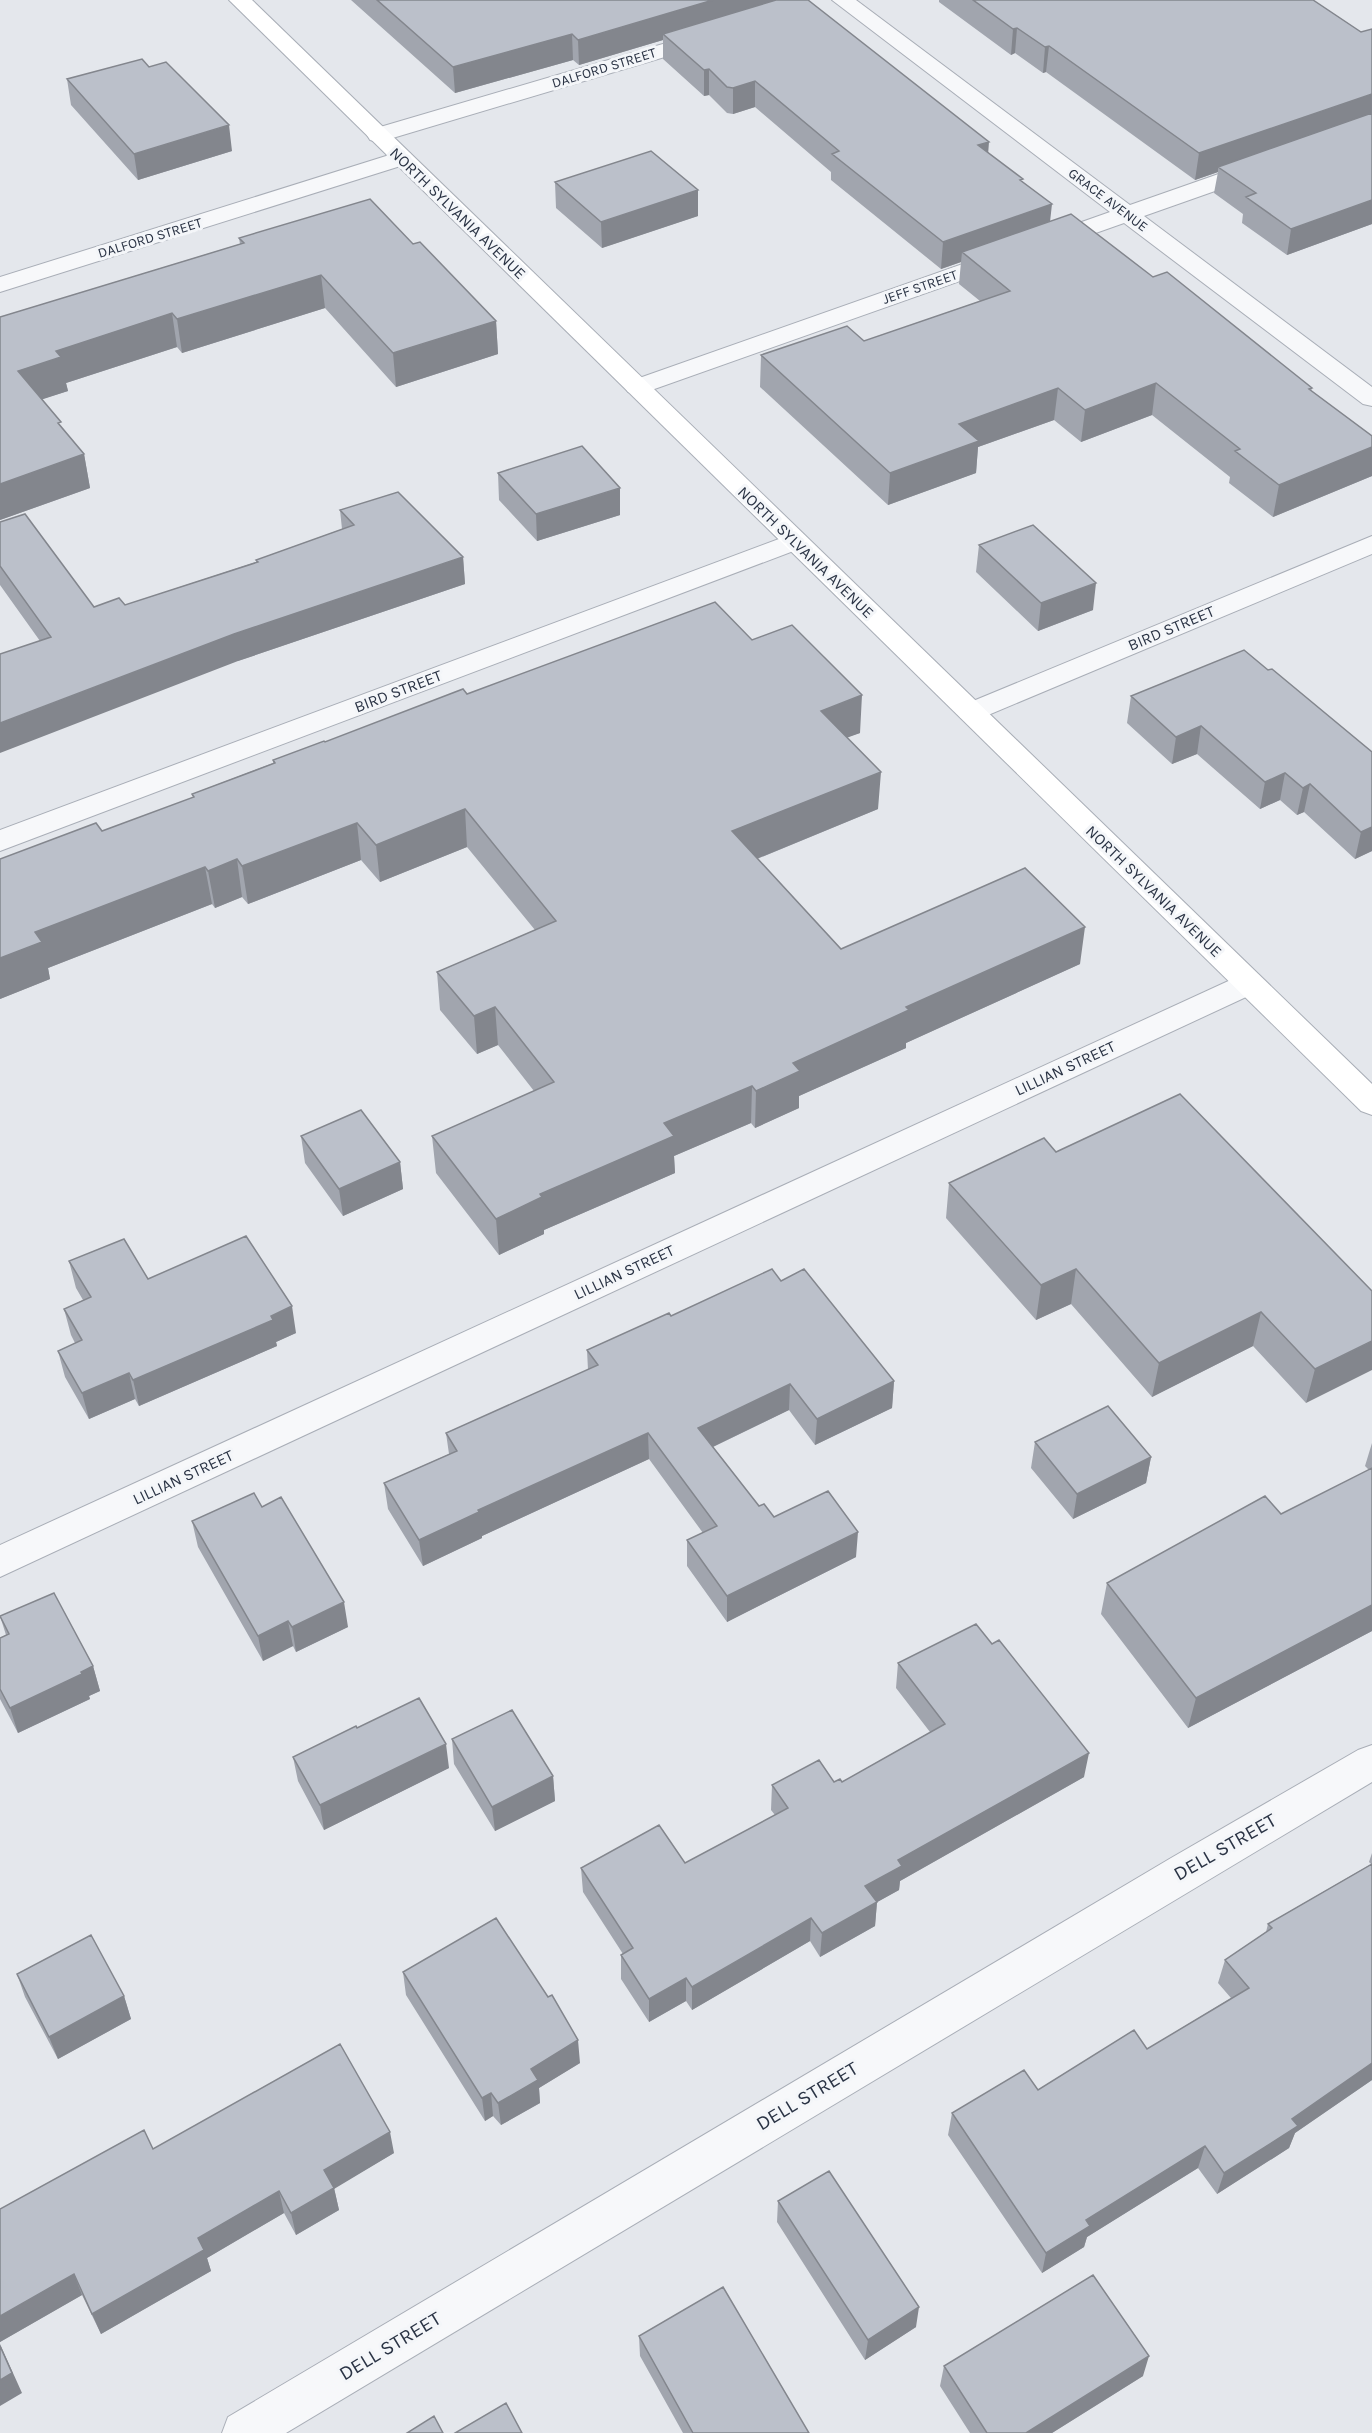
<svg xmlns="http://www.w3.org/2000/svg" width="1372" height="2433" viewBox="0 0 1372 2433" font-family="Karla,sans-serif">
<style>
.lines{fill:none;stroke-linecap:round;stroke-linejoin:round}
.street-casing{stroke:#a9aeb7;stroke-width:2}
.secondary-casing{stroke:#a9aeb7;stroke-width:2}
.street{fill:#f7f8fa;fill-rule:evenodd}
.secondary{fill:#fff;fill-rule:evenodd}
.wall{fill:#a1a5ae}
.shaded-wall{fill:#83868d}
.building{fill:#bbc0ca;stroke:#83868d;stroke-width:1.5}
.labels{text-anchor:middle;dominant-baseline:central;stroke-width:6;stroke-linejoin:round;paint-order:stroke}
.far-street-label{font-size:14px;fill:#2b3445;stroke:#f4f6f9}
.street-label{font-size:16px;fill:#2b3445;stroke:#f4f6f9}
.near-street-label{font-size:20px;fill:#2b3445;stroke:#f4f6f9}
</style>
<rect width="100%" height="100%" fill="#e4e7ec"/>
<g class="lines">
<defs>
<path id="street" d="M 832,0 L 856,0 L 1130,205 L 1250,163 L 1258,161 L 1266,163 L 1269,168 L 1266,173 L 1144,216 L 1372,387 L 1372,406 L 1363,404 L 1124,223 L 646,392 L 637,394 L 628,392 L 625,387 L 628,382 L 1110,212 Z
M 707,31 L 715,32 L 718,37 L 715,42 L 386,140 L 378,142 L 370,140 L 367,135 L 370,130 Z
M 402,151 L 410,153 L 413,158 L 410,163 L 0,292 L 0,277 Z
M 795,533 L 804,535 L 808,541 L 804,547 L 0,851 L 0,830 Z
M 1372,536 L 1372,554 L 981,718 L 971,721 L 961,718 L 957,712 L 961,706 Z
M 1248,972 L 1259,975 L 1263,983 L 1259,991 L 0,1577 L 0,1545 Z
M 1372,1745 L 1372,1782 L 286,2433 L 222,2433 L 228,2417 L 1171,1858 L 1358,1750 Z"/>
<path id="secondary" d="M 229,0 L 252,0 L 1372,1084 L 1372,1115 L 1361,1111 Z"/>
</defs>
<!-- street casing -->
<use href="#street" class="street-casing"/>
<!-- secondary casing -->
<use href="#secondary" class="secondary-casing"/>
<!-- street -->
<use href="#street" class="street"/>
<!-- secondary -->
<use href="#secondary" class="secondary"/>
</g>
<!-- wall -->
<path class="wall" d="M 351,0 L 808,0 L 1023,182 L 1050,222 L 1153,277 L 1312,388 L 1311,391 L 1372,436 L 1372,476 L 1273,517 L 1229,483 L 1230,477 L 1152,415 L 1081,442 L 1054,420 L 978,447 L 976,473 L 888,505 L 760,387 L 761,355 L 864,341 L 980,301 L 959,284 L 961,262 L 941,269 L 831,180 L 831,172 L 755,107 L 733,114 L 727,113 L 709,95 L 704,96 L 663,59 L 663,40 L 579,65 L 573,60 L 455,93 Z
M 939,0 L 1313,0 L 1361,32 L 1372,29 L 1372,224 L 1287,255 L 1242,223 L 1243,214 L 1214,193 L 1218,172 L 1195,180 L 1046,72 L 1043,73 L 1015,53 L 1011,55 L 939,2 Z
M 149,67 L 232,151 L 138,180 L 71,105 L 67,79 Z
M 555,182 L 698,190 L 698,216 L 602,248 L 556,208 Z
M 239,238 L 413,244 L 496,321 L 498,354 L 396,387 L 325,308 L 182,353 L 177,347 L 66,383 L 68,391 L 42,399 L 62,428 L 84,454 L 90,488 L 0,520 L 0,317 L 240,244 Z
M 498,473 L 620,515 L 537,541 L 499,500 Z
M 340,510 L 463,557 L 465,584 L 238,661 L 40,641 L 0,585 L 0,522 L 94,607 L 125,605 L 256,562 L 256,560 L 342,529 Z
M 979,545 L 1093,610 L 1038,631 L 976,572 Z
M 752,640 L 860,733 L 847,737 L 878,809 L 757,859 L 841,949 L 1080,964 L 906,1043 L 906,1048 L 799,1096 L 799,1108 L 755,1128 L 751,1123 L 674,1156 L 675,1173 L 544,1230 L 544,1234 L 499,1255 L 436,1173 L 432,1136 L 534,1091 L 498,1045 L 477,1054 L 440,1010 L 437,972 L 535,930 L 467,847 L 380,882 L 361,860 L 248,904 L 242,897 L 215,908 L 212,904 L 48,968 L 50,979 L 0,999 L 0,859 L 102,831 L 193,798 L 192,794 L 273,763 L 273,760 L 467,694 Z
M 1268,670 L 1372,752 L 1372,851 L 1355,859 L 1304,812 L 1297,815 L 1280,800 L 1260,809 L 1197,754 L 1172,764 L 1127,723 L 1131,696 Z
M 301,1136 L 400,1162 L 403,1189 L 343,1216 L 305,1163 Z
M 1056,1152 L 1372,1291 L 1306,1403 L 1253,1346 L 1152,1397 L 1071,1304 L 1036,1320 L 946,1218 L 949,1183 Z
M 69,1261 L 148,1279 L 296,1333 L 276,1342 L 277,1346 L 139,1406 L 135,1399 L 89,1419 L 65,1377 L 58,1351 L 75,1343 L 71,1335 L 64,1309 L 83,1300 L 76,1288 Z
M 781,1281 L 894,1381 L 892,1408 L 815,1445 L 789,1410 L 713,1447 L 759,1506 L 774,1517 L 856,1557 L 727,1622 L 687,1566 L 687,1540 L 703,1533 L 649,1459 L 482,1536 L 482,1538 L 423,1566 L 388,1509 L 384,1483 L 449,1454 L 446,1433 L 588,1370 L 587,1350 L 671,1316 Z
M 1035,1442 L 1151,1457 L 1146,1483 L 1073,1519 L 1031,1468 Z
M 1372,1443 L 1372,1631 L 1188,1728 L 1101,1614 L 1107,1583 L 1281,1514 L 1369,1470 L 1365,1466 Z
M 262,1507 L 348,1627 L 296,1652 L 293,1646 L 263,1661 L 198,1547 L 192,1521 Z
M 0,1616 L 93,1666 L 100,1691 L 89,1696 L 90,1699 L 18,1733 L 0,1699 L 0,1638 L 6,1635 Z
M 898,1663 L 1084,1777 L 900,1881 L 899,1890 L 877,1902 L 875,1926 L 820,1957 L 810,1941 L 692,2010 L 686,2001 L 649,2022 L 621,1979 L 621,1955 L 623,1954 L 583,1892 L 581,1868 L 685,1863 L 775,1815 L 771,1810 L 772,1785 L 842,1782 L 930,1732 L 896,1688 Z
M 357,1728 L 449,1768 L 324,1830 L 298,1781 L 293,1757 Z
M 452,1739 L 553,1776 L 555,1801 L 495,1831 L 454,1764 Z
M 1372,1853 L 1372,2080 L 1295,2133 L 1289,2148 L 1217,2194 L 1198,2168 L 1087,2237 L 1084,2247 L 1042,2273 L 948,2135 L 952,2113 L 1038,2090 L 1147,2049 L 1231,1998 L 1218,1983 L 1225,1960 L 1266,1932 L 1268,1924 L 1371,1864 L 1369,1862 Z
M 403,1972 L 580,2063 L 539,2088 L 540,2103 L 501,2125 L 493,2116 L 485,2121 L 406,1995 Z
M 17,1974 L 124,1996 L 131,2019 L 58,2059 L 25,1997 Z
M 153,2149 L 394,2153 L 334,2188 L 339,2210 L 296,2235 L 284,2213 L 207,2258 L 211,2271 L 101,2334 L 82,2295 L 0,2342 L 0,2209 Z
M 778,2201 L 916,2327 L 865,2360 L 777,2222 Z
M 639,2336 L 809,2433 L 683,2433 L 640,2356 Z
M 944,2366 L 1143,2376 L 1052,2433 L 970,2433 L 940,2386 Z"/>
<!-- shaded-wall -->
<path class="shaded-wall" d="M 713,0 L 782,0 L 663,34 L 663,40 L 579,65 L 578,40 Z
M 1017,28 L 1015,53 L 1011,55 L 1013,29 Z
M 572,34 L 573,60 L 455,93 L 453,67 Z
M 1049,46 L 1046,72 L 1043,73 L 1045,47 Z
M 709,69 L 709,95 L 704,96 L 704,70 Z
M 755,81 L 755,107 L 733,114 L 733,88 Z
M 1372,94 L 1372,119 L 1218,167 L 1218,172 L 1195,180 L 1199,153 Z
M 229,125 L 232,151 L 138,180 L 134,154 Z
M 989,142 L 987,168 L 978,145 Z
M 698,190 L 698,216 L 602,248 L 601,222 Z
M 1372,200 L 1372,224 L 1287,255 L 1291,229 Z
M 1052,204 L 1049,231 L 962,252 L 961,262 L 941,269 L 943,242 Z
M 321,275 L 325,308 L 182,353 L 177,319 Z
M 172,313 L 177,347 L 66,383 L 68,391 L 25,405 L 18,371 L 56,351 Z
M 496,321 L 498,354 L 396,387 L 393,353 Z
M 1156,383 L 1152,415 L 1081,442 L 1085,410 Z
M 1058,388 L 1054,420 L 978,447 L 976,473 L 888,505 L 890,473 L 959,424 Z
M 1372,447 L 1372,476 L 1273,517 L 1279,485 Z
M 84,454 L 90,488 L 0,520 L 0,484 Z
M 620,488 L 620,515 L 537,541 L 536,514 Z
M 463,557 L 465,584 L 238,661 L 0,753 L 0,723 L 234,634 Z
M 1096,583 L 1093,610 L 1038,631 L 1041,603 Z
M 862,695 L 860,733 L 819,748 L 821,711 Z
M 1201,726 L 1197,754 L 1172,764 L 1176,737 Z
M 881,772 L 878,809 L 732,869 L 732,831 Z
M 1285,773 L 1280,800 L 1260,809 L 1265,782 Z
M 1310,784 L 1304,812 L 1297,815 L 1303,788 Z
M 465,809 L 467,847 L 380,882 L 376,845 Z
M 357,823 L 361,860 L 248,904 L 242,866 Z
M 1372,827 L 1372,851 L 1355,859 L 1361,832 Z
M 237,859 L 242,897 L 215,908 L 208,871 Z
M 205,867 L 212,904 L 48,968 L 50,979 L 0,999 L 0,958 L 35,932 Z
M 1085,927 L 1080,964 L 906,1043 L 906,1048 L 799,1096 L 799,1108 L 755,1128 L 756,1091 L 793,1063 L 906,1007 Z
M 495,1007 L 498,1045 L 477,1054 L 474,1016 Z
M 752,1086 L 751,1123 L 674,1156 L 675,1173 L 544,1230 L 544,1234 L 499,1255 L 496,1219 L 664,1123 Z
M 400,1162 L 403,1189 L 343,1216 L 339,1189 Z
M 1076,1269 L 1071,1304 L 1036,1320 L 1041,1285 Z
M 292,1306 L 296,1333 L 276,1342 L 277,1346 L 139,1406 L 133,1380 Z
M 1261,1312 L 1253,1346 L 1152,1397 L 1159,1363 Z
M 1372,1341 L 1372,1370 L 1306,1403 L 1315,1369 Z
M 129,1373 L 135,1399 L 89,1419 L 82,1393 Z
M 894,1381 L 892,1408 L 815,1445 L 817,1419 Z
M 790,1384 L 789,1410 L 698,1454 L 698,1428 Z
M 648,1433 L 649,1459 L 482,1536 L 482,1538 L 423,1566 L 419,1540 L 478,1510 Z
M 1151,1457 L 1146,1483 L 1073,1519 L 1077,1494 Z
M 858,1532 L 856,1557 L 727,1622 L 727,1596 Z
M 1372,1590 L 1372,1631 L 1188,1728 L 1196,1698 Z
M 344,1602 L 348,1627 L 296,1652 L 292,1627 Z
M 288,1621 L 293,1646 L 263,1661 L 258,1636 Z
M 93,1666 L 100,1691 L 89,1696 L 90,1699 L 18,1733 L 10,1708 Z
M 446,1744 L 449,1768 L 324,1830 L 320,1805 Z
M 1089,1753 L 1084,1777 L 900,1881 L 899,1890 L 863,1910 L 865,1886 L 898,1860 Z
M 553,1776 L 555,1801 L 495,1831 L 492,1807 Z
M 877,1902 L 875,1926 L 820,1957 L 822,1933 Z
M 811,1918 L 810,1941 L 692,2010 L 692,1987 Z
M 686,1978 L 686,2001 L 649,2022 L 649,1999 Z
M 124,1996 L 131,2019 L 58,2059 L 49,2037 Z
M 578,2040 L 580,2063 L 539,2088 L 540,2103 L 501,2125 L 498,2103 L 531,2069 Z
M 1372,2063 L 1372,2080 L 1295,2133 L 1289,2148 L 1217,2194 L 1224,2173 L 1292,2119 Z
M 491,2093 L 493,2116 L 485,2121 L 482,2098 Z
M 390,2132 L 394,2153 L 329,2192 L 324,2170 Z
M 1205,2146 L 1198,2168 L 1087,2237 L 1084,2247 L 1042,2273 L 1046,2253 L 1086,2220 Z
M 334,2188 L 339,2210 L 296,2235 L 291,2213 Z
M 279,2191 L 284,2213 L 207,2258 L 211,2271 L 101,2334 L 92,2314 L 198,2238 Z
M 74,2274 L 82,2295 L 0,2342 L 0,2316 Z
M 919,2307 L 916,2327 L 865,2360 L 868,2340 Z
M 0,2344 L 22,2393 L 0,2406 Z
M 1149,2356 L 1143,2376 L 1052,2433 L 1026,2433 Z"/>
<!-- building -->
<path class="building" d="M 377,0 L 713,0 L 578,40 L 572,34 L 453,67 Z
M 776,0 L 808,0 L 989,142 L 978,145 L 1023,179 L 1020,180 L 1052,204 L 943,242 L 832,154 L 839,151 L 755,81 L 733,88 L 727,87 L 709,69 L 704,70 L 663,34 Z
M 973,0 L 1313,0 L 1361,32 L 1372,29 L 1372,94 L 1199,153 L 1049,46 L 1045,47 L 1017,28 L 1013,29 Z
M 142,59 L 149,67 L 166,62 L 229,125 L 134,154 L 67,79 Z
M 1372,113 L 1372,200 L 1291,229 L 1246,197 L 1256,193 L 1218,167 Z
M 651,151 L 698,190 L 601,222 L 555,182 Z
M 370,199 L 413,244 L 420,242 L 496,321 L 393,353 L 321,275 L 177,319 L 172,313 L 56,351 L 61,357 L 18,371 L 61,422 L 58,423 L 84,454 L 0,484 L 0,317 L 244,243 L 239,238 Z
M 1071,214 L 1153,277 L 1167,272 L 1312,388 L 1309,389 L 1372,436 L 1372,447 L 1279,485 L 1235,451 L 1240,449 L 1156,383 L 1085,410 L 1058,388 L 959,424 L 979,441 L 890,473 L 761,355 L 847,326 L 864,341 L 1010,291 L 962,252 Z
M 582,446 L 620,488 L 536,514 L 498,473 Z
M 398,492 L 463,557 L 234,634 L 0,723 L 0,654 L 51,637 L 0,566 L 0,522 L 25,514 L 94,607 L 119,598 L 125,605 L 258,562 L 256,560 L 354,525 L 340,510 Z
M 1033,525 L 1096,583 L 1041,603 L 979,545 Z
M 715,602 L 752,640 L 792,625 L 862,695 L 821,711 L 881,772 L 732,831 L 841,949 L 1025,868 L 1085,927 L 906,1007 L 909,1010 L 793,1063 L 800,1071 L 756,1091 L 752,1086 L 664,1123 L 674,1136 L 540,1194 L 542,1197 L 496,1219 L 432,1136 L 554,1082 L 495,1007 L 474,1016 L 437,972 L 556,921 L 465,809 L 376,845 L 357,823 L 242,866 L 237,859 L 208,871 L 205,867 L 35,932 L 42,942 L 0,958 L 0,859 L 96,823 L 102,831 L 194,797 L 192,794 L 275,763 L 273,760 L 324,741 L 325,742 L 463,689 L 467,694 Z
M 1244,650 L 1268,670 L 1272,669 L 1372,752 L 1372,827 L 1361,832 L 1310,784 L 1303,788 L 1285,773 L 1265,782 L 1201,726 L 1176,737 L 1131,696 Z
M 1180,1094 L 1372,1291 L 1372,1341 L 1315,1369 L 1261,1312 L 1159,1363 L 1076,1269 L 1041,1285 L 949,1183 L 1044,1138 L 1056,1152 Z
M 361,1110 L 400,1162 L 339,1189 L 301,1136 Z
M 246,1236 L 292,1306 L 271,1316 L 273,1320 L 133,1380 L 129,1373 L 82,1393 L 58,1351 L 82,1340 L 64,1309 L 91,1297 L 69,1261 L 124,1239 L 148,1279 Z
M 772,1269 L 781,1281 L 804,1269 L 894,1381 L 817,1419 L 790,1384 L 698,1428 L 759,1506 L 764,1504 L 774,1517 L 828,1491 L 858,1532 L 727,1596 L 687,1540 L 717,1526 L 648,1433 L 478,1510 L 479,1512 L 419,1540 L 384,1483 L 457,1451 L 446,1433 L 598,1365 L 587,1350 L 669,1313 L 671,1316 Z
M 1108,1406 L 1151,1457 L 1077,1494 L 1035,1442 Z
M 1372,1468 L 1372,1605 L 1196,1698 L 1107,1583 L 1265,1496 L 1281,1514 Z
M 254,1493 L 262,1507 L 281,1497 L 344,1602 L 292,1627 L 288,1621 L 258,1636 L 192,1521 Z
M 54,1593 L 93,1666 L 81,1672 L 82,1674 L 10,1708 L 0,1689 L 0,1638 L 9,1634 L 0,1616 Z
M 976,1624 L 992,1644 L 999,1640 L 1089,1753 L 898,1860 L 902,1866 L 865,1886 L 877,1902 L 822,1933 L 811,1918 L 692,1987 L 686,1978 L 649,1999 L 621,1955 L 633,1948 L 581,1868 L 659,1825 L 685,1863 L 788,1808 L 772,1785 L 819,1760 L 834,1782 L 840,1779 L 842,1782 L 945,1724 L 898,1663 Z
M 419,1698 L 446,1744 L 320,1805 L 293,1757 L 356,1726 L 357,1728 Z
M 512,1710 L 553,1776 L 492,1807 L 452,1739 Z
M 1372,1864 L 1372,2063 L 1292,2119 L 1298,2126 L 1224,2173 L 1205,2146 L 1086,2220 L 1090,2226 L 1046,2253 L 952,2113 L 1024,2070 L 1038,2090 L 1134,2030 L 1147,2049 L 1249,1988 L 1225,1960 L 1272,1928 L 1268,1924 Z
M 496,1918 L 548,1997 L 552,1995 L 578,2040 L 531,2069 L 538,2080 L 498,2103 L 491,2093 L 482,2098 L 403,1972 Z
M 91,1935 L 124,1996 L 49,2037 L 17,1974 Z
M 340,2044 L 390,2132 L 324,2170 L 334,2188 L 291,2213 L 279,2191 L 198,2238 L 204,2250 L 92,2314 L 74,2274 L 0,2316 L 0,2209 L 144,2130 L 153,2149 Z
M 829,2171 L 919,2307 L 868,2340 L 778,2201 Z
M 1093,2275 L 1149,2356 L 1026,2433 L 987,2433 L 944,2366 Z
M 723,2287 L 809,2433 L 693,2433 L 639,2336 Z
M 0,2346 L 12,2373 L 0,2380 Z
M 506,2403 L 522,2433 L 455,2433 Z
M 434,2416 L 443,2433 L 407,2433 Z"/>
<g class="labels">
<!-- far-street labels -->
<g class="far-street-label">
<text transform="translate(604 68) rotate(-17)">DALFORD STREET</text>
<text transform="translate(1108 200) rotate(37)">GRACE AVENUE</text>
<text transform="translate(150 238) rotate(-17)">DALFORD STREET</text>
<text transform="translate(920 287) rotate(-19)">JEFF STREET</text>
</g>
<!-- street labels -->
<g class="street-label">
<text transform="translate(458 213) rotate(44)">NORTH SYLVANIA AVENUE</text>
<text transform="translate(806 552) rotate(44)">NORTH SYLVANIA AVENUE</text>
<text transform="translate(1171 628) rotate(-23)">BIRD STREET</text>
<text transform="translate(398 691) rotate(-21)">BIRD STREET</text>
<text transform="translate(1154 891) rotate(44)">NORTH SYLVANIA AVENUE</text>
<text transform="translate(1065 1068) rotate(-25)">LILLIAN STREET</text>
<text transform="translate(624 1272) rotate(-25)">LILLIAN STREET</text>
<text transform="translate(183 1477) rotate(-25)">LILLIAN STREET</text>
</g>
<!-- near-street labels -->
<g class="near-street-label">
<text transform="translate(1225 1847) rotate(-30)">DELL STREET</text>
<text transform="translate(807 2096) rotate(-31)">DELL STREET</text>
<text transform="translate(390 2346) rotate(-31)">DELL STREET</text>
</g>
</g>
</svg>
